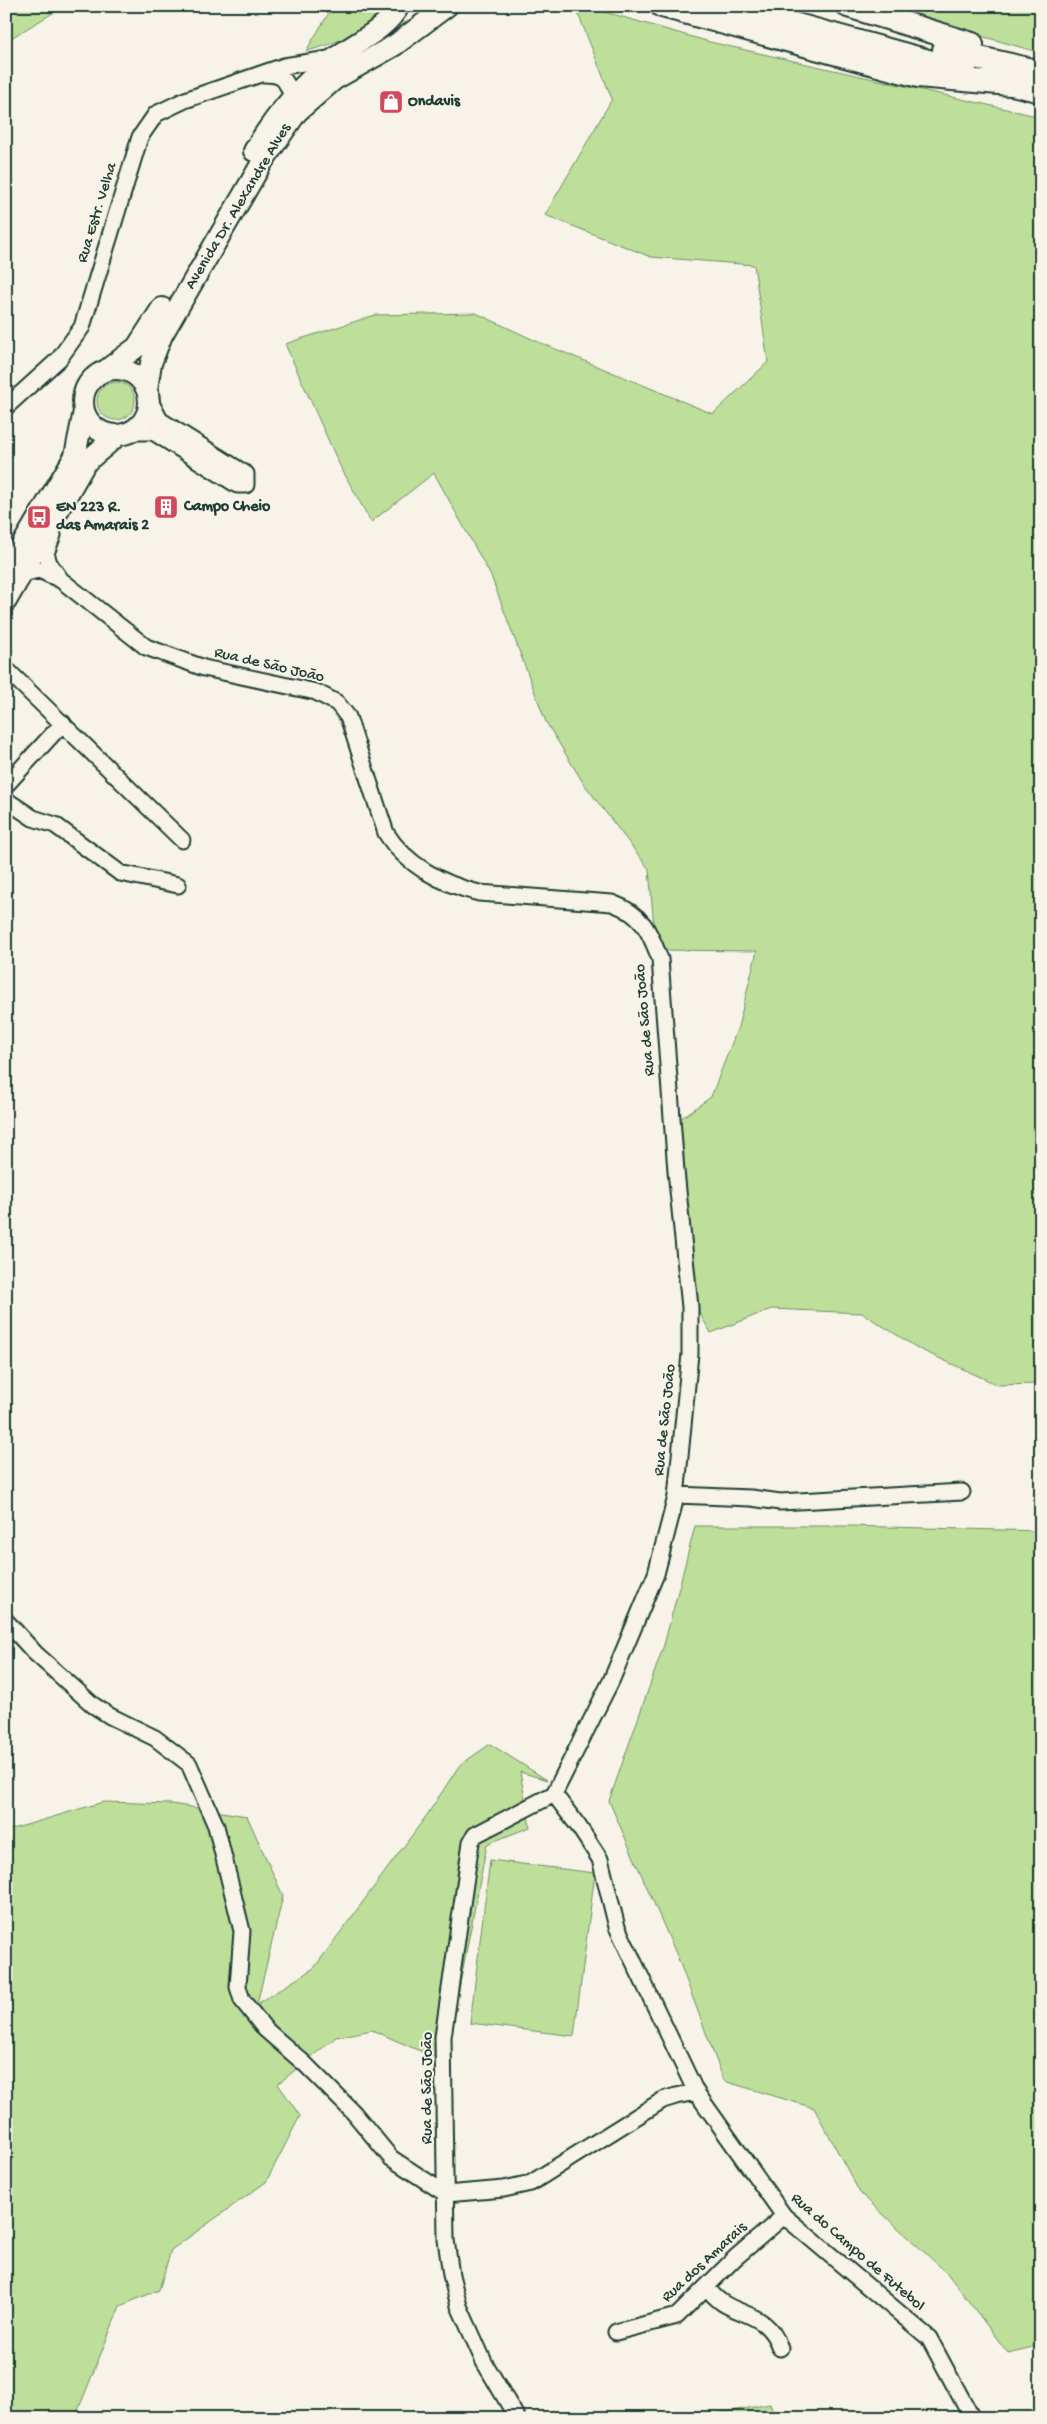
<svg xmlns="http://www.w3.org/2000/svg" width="1047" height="2424" viewBox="0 0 1047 2424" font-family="'Gochi Hand',sans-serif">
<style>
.green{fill:#bddf99;stroke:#6e8e66}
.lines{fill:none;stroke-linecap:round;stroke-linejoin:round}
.minor-casing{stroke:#1f3d34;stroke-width:19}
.major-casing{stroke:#1f3d34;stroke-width:24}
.highway-casing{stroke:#1f3d34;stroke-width:26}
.minor{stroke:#f7f3e8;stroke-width:15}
.major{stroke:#f7f3e8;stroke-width:20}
.highway{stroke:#f7f3e8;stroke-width:22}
.labels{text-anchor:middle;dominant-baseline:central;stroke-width:4;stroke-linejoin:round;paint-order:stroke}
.poi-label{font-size:16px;font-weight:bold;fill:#1f3d34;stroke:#f7f3e8;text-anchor:start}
.street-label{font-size:16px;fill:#1f3d34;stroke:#f7f3e8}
</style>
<rect width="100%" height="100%" fill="#f7f3e8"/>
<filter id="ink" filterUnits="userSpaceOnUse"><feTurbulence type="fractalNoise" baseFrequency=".02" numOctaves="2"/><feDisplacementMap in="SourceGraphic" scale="10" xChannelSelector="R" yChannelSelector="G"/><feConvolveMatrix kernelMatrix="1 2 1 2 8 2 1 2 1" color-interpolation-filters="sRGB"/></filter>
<g filter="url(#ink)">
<!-- green -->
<path class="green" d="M 6,6 L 68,6 L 58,10 L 6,41 Z
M 333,6 L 384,6 C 364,32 337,44 306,51 Z
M 575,6 L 584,6 L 710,42 L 1041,117 L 1041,1384 L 998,1385 L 919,1349 L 862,1313 L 771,1309 L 711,1333 L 690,1297 L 670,1126 L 711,1097 L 738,1027 L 757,951 L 656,950 L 649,869 L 584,784 L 546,722 L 491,576 L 434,473 L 371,522 L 340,466 L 285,344 L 375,315 L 476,313 L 534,340 L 713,414 L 768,362 L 754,265 L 651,257 L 545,215 L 612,99 Z
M 876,6 L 1041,6 L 1041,53 Z
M97 401a19 19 0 1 1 38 0a19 19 0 1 1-38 0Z
M 695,1526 L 848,1526 L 1041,1531 L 1041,2345 L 1008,2353 L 947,2273 L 860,2193 L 814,2108 L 724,2081 L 678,1958 L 609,1801 L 664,1645 Z
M 490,1744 L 547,1780 L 520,1772 L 530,1827 L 487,1844 L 445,2062 L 372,2030 L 336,2037 L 278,2084 L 300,2116 L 266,2182 L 171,2250 L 159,2290 L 120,2306 L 75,2418 L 6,2418 L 6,1831 L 103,1802 L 172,1804 L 247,1816 L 283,1896 L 257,2004 L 314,1968 L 427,1815 L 459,1766 Z
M 490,1860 L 595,1873 L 574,2036 L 470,2023 Z
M 770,2404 L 775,2418 L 693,2418 Z"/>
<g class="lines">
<defs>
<path id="minor" d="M 263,74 C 283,74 285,78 292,96
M 6,407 L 59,359 L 82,327 L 140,137 L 156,114 L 185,100 L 284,66 L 335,58
M 131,432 L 153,432 L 237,485 L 246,485 L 246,474 L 160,420 L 149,399
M 53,535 L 46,553 L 49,563 L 59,577
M 22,574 L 39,570 L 61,580 L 146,647 L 204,668 L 316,692 L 337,703 L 348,717 L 386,833 C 406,865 442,884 479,893 L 612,903 C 642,914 649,930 660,959 L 676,1171 L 690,1307 L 690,1354 L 676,1497 L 656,1574 L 611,1681 L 554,1794 L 475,1835 L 471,1842 L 443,2037 L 446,2240 L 451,2275 L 459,2306 L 484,2362 L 517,2418
M 6,669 L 182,840
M 6,785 L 63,723
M 6,800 L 33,818 L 55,825 L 120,873 L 178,885
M 676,1495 L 751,1498 L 780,1502 L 962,1492
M 6,1621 L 35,1653 L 93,1705 L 110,1716 L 155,1738 L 189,1764 L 216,1826 L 242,1931 L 238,1987 L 242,2000 L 265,2029 L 305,2064 L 354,2113 L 391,2158 L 446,2194
M 554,1794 L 579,1827 L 600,1859 L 617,1927 L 696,2092 L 784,2216 L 929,2338 L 972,2418
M 446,2194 L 504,2189 L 531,2183 L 663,2100 L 676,2096 L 696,2092
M 707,2287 C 728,2320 765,2305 780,2348
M 616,2332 L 677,2316 L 735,2258 L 784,2216"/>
<path id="major" d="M 254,151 C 276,114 300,85 334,59 C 356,41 384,32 399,6
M83 402a33 33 0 1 1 66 0a33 33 0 1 1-66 0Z
M 105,371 L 137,347 L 162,308
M 147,389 L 151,363 L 162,335 L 263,161 L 297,112 L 335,79 L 395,45 L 447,6
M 6,572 L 75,456 L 84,411
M 6,601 L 86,462 L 118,435"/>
<path id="highway" d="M 662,6 L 918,76 L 1010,84
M 728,6 L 965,71
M 848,6 L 972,44
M 944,50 L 1041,72
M 996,80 L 1041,91"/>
</defs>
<!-- minor casing -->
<use href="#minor" class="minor-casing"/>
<!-- major casing -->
<use href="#major" class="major-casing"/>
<!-- highway casing -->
<use href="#highway" class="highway-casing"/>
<!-- minor -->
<use href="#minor" class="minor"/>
<!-- major -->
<use href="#major" class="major"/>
<!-- highway -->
<use href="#highway" class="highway"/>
</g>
</g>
<!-- icons -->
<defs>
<symbol id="shop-square" viewBox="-11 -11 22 22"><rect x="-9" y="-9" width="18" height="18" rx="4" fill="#d1495b" stroke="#f7f3e8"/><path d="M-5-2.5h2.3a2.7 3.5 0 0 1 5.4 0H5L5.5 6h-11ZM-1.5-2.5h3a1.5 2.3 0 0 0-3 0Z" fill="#fff"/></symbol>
<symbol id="building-square" viewBox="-11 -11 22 22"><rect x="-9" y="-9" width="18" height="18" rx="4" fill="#d1495b" stroke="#f7f3e8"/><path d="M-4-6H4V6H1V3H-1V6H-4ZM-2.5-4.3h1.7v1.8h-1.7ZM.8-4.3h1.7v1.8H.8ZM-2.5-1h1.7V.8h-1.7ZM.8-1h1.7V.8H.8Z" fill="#fff"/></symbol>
<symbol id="bus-square" viewBox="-11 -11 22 22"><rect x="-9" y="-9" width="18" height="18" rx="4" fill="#d1495b" stroke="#f7f3e8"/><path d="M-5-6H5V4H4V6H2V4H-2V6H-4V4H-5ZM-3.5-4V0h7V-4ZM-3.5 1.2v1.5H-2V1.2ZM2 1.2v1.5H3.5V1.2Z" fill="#fff"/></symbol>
</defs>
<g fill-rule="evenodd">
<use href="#shop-square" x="377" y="88" width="28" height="28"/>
<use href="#building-square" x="152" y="493" width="28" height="28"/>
<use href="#bus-square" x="25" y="503" width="28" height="28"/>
</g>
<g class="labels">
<!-- poi labels -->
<g class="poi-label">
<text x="408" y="102">Ondavis</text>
<text x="184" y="507">Campo Cheio</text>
<text x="56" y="508">EN 223 R.<tspan x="56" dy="18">das Amarais 2</tspan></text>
</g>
<!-- street labels -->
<g class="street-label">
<text transform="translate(239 207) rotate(-59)">Avenida Dr. Alexandre Alves</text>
<text transform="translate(98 213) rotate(-73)">Rua Estr. Velha</text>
<text transform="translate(269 666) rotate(13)">Rua de São João</text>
<text transform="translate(646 1020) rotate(-95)">Rua de São João</text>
<text transform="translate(666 1420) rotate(-84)">Rua de São João</text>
<text transform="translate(428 2088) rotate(-90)">Rua de São João</text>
<text transform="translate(857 2253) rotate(41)">Rua do Campo de Futebol</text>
<text transform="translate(705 2263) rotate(-43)">Rua dos Amarais</text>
</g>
</g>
<!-- margin -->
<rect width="1047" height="2424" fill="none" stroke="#f7f3e8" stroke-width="25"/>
<rect x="12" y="12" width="1022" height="2399" fill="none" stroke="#1f3d34" stroke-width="2" filter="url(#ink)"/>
</svg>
